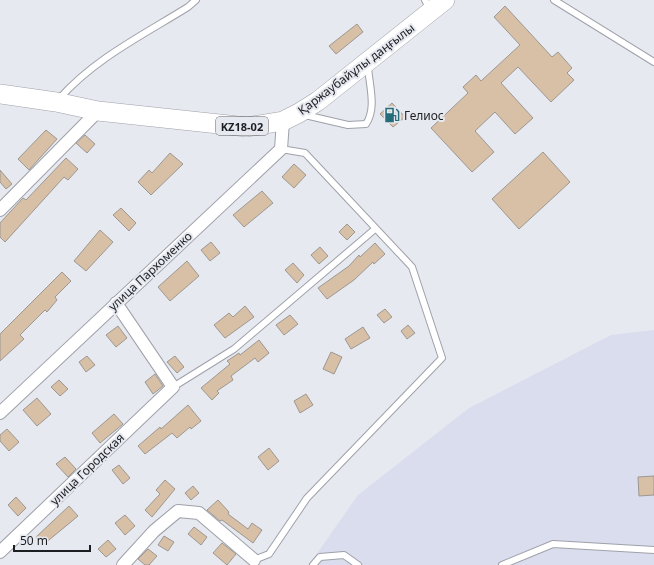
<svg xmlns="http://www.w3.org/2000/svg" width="654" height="565" viewBox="0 0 654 565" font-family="'Noto Sans',sans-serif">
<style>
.built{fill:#dadded}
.building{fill:#d7c0a6;stroke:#9d9791}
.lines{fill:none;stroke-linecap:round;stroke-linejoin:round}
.service-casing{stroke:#9fa1a9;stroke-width:8}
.minor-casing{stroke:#9fa1a9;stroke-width:14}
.trunk-casing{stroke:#9fa1a9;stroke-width:20}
.service{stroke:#fff;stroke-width:6}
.minor{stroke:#fff;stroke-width:12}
.trunk{stroke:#fff;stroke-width:19}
.labels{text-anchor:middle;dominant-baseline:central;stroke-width:4;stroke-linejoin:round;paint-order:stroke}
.shield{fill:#e7e9f1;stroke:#5a5b5f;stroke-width:1}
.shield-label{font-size:11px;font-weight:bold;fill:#1d1e21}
.street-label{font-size:12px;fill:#1d1e21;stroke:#e7e9f1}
.poi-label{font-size:12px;fill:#1d1e21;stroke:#e7e9f1;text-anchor:start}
</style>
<rect width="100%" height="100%" fill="#e7e9f1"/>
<!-- built -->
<path class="built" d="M 654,330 L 654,565 L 309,565 L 358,495 L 469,408 L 611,335 Z"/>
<!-- building -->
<path class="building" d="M 505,6 L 552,57 L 558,52 L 572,68 L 567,73 L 574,80 L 551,102 L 518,67 L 501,83 L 533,118 L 515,134 L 495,112 L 475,131 L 494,152 L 472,172 L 431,128 L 468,93 L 463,87 L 476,75 L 481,81 L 520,45 L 494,17 Z
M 357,24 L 363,32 L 336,54 L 329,46 Z
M 392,103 L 405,117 L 393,127 L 380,114 Z
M 46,130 L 57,139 L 29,170 L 18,159 Z
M 85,135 L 95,144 L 87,153 L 76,143 Z
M 543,152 L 570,182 L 519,229 L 492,199 Z
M 170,153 L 183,164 L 151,195 L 138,182 L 149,170 L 152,173 Z
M 66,158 L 78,169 L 68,180 L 64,177 L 5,242 L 0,237 L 0,223 L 23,198 L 26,200 Z
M 294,164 L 306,175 L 294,188 L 282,177 Z
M 0,170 L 12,184 L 6,189 L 0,182 Z
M 262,191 L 273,203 L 244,227 L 233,215 Z
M 121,208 L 136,223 L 129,231 L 113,215 Z
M 347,224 L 355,232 L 347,240 L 339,232 Z
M 100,230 L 113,242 L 86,271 L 74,261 Z
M 211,242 L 220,253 L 210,261 L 201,250 Z
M 375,243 L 385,254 L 374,264 L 373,262 L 354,280 L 327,299 L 318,288 L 349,266 L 359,255 L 360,257 Z
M 320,247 L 328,256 L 319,264 L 311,255 Z
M 187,261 L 199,276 L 170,301 L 158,287 Z
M 293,263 L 304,275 L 297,283 L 285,270 Z
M 62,272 L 71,281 L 55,297 L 57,300 L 47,312 L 45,310 L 20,335 L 24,339 L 0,361 L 0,334 Z
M 245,306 L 254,317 L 225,338 L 214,325 L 229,313 L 233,317 Z
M 385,309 L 392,317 L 384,323 L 377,315 Z
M 290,315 L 298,324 L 284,335 L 276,325 Z
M 408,325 L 415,333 L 407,339 L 401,331 Z
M 118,326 L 127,338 L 116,347 L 106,335 Z
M 363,327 L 370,338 L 351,349 L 345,339 Z
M 259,340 L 269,353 L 258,362 L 255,358 L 231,376 L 233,380 L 217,391 L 219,393 L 212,400 L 201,388 L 230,364 L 227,361 L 239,353 L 240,355 Z
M 331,352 L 342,357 L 334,374 L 323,369 Z
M 87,356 L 95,365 L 86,372 L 79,362 Z
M 175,356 L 184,367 L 177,373 L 167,362 Z
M 155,374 L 163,386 L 153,394 L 145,382 Z
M 59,380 L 68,389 L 60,396 L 51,387 Z
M 306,394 L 313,405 L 300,413 L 294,401 Z
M 37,398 L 51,414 L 37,426 L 23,410 Z
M 188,405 L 201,421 L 191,429 L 190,427 L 177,438 L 172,433 L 145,454 L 138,446 L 160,427 L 161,429 Z
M 114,414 L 123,424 L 100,443 L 92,433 Z
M 7,429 L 19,442 L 9,451 L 0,441 L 0,435 Z
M 269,448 L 279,461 L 268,470 L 258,457 Z
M 65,457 L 76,469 L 68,477 L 56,464 Z
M 119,465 L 130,478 L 123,484 L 112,470 Z
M 654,476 L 654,495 L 639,496 L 638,477 Z
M 165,480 L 175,489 L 152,517 L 145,510 L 160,494 L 156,490 Z
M 193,486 L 199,493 L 191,500 L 185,493 Z
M 16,497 L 26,508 L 18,516 L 8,505 Z
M 218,500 L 229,512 L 228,514 L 248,529 L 252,523 L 262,530 L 253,543 L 222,520 L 220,521 L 207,510 Z
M 69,506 L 78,516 L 43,545 L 36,537 Z
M 125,515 L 135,526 L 125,535 L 115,523 Z
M 194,527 L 207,537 L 201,545 L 188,534 Z
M 164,536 L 174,542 L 168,551 L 158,545 Z
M 108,540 L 116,549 L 106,557 L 98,549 Z
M 222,543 L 236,554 L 227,565 L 213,553 Z
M 148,549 L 157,556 L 149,565 L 145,565 L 138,559 Z"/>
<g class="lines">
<defs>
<path id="service" d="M 425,0 L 430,10
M 554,0 L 654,62
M 59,99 C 94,59 143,35 188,7 L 196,0
M 305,115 L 348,125 L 366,124 C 377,108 369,85 368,66
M 173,387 L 234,349 L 375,229
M 254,560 L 269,554 L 307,498 L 442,358 L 412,267 L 305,153 L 281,149
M 313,565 L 320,557 L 344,555 L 358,565
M 502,565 L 553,544 L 654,550"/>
<path id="minor" d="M 0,210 L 98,111
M 0,413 L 281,149 L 283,121
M 0,552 L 173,387 L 116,303
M 123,565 L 154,531 L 178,511 L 199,513 L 254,560"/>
<path id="trunk" d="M 0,94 L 56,102 L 98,111 L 247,127 L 283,121 L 299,113 L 318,101 L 445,0"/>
</defs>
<!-- service casing -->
<use href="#service" class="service-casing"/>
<!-- minor casing -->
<use href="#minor" class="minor-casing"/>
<!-- trunk casing -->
<use href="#trunk" class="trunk-casing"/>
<!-- service -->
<use href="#service" class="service"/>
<!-- minor -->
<use href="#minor" class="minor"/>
<!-- trunk -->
<use href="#trunk" class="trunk"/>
</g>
<!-- icons -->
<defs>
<symbol id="fuel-bare" viewBox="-9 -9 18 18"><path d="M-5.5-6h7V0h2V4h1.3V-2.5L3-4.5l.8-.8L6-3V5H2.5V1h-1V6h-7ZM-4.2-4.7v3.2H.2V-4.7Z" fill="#256d7a" stroke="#e7e9f1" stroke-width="2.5" paint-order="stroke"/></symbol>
</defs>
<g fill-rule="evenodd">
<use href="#fuel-bare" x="381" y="104" width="22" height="22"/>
</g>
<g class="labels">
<!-- shield labels -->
<rect class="shield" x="216" y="117" width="52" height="18" rx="3"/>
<g class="shield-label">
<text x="242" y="126">KZ18-02</text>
</g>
<!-- street labels -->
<g class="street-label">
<text transform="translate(356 69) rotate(-37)">Қаржаубайұлы даңғылы</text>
<text transform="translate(150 271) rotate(-43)">улица Пархоменко</text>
<text transform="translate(87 469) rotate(-44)">улица Городская</text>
</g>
<!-- poi labels -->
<g class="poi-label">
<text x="404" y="115">Гелиос</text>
</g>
</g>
<!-- scale -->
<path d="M14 545v6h76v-6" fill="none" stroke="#1d1e21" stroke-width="2"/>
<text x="20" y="545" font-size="12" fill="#1d1e21" stroke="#e7e9f1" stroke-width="3" paint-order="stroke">50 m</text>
</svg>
